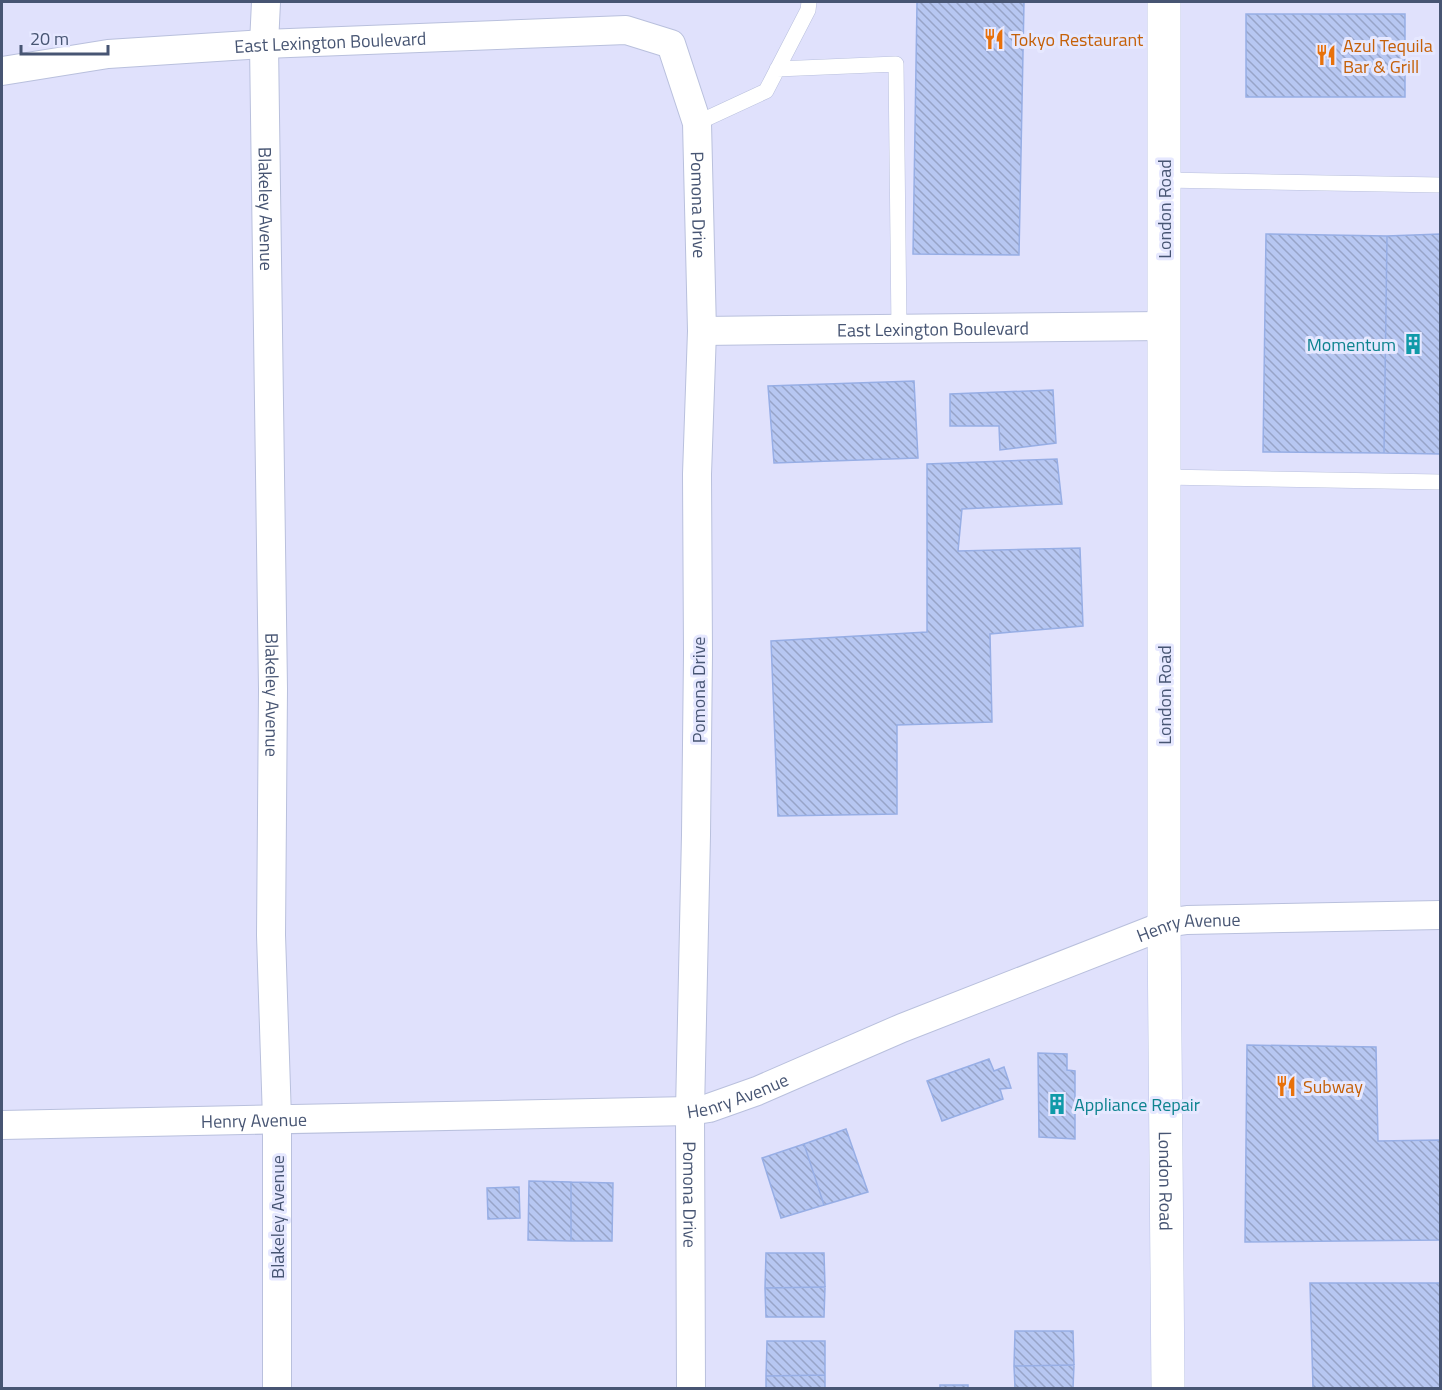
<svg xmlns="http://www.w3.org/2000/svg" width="1442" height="1390" viewBox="0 0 1442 1390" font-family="'Titillium Web',sans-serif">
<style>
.building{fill:url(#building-back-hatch);stroke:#97aee5;stroke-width:1.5}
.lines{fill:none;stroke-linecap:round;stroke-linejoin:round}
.lane-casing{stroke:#b9c0dd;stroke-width:16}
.street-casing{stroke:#b9c0dd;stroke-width:30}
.secondary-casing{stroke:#bac3e5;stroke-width:34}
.lane{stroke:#fff;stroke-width:15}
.street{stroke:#fff;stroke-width:28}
.secondary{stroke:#fff;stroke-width:33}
.labels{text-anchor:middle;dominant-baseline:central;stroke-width:6;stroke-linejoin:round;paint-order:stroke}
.food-label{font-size:18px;fill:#c56008;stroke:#e6e8ff;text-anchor:start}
.street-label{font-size:18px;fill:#475573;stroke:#e6e8ff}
.culture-label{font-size:18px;fill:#0d838f;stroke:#e6e8ff;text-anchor:end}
</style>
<defs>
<pattern id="building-back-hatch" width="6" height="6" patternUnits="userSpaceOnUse" patternTransform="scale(1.5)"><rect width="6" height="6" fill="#b7c7f2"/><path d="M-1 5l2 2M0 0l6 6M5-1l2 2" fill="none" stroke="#97a4c8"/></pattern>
</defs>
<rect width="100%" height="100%" fill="#e0e1fc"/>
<!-- building -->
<path class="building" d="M 917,2 L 1024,2 L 1019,255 L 913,254 Z
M 1246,14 L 1405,14 L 1405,97 L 1246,97 Z
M 1266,234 L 1387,236 L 1384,453 L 1263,452 Z
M 1440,234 L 1440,454 L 1384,453 L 1387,236 Z
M 914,381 L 918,458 L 774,463 L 768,386 Z
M 1053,390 L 1056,443 L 1000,450 L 999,426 L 950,426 L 950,394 Z
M 1057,459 L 1062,504 L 962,509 L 958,551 L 1080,548 L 1083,626 L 990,634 L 992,722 L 897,725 L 897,814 L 778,816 L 771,641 L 927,632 L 927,464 Z
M 1247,1045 L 1376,1047 L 1378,1141 L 1440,1140 L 1440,1240 L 1245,1242 Z
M 1038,1053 L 1067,1054 L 1067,1070 L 1075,1071 L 1075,1139 L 1039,1137 Z
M 989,1059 L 994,1071 L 1004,1067 L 1011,1088 L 1000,1089 L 1003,1099 L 942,1121 L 927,1081 Z
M 846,1129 L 868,1192 L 824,1205 L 804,1144 Z
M 804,1144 L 824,1205 L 781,1218 L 762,1158 Z
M 529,1181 L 571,1182 L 571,1241 L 528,1240 Z
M 571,1182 L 613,1183 L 612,1241 L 571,1241 Z
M 519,1187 L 520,1218 L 488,1219 L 487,1188 Z
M 766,1253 L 824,1253 L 825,1287 L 765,1288 Z
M 1310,1283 L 1440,1283 L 1440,1388 L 1313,1388 Z
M 825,1287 L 824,1317 L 766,1317 L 765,1288 Z
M 1015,1331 L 1073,1331 L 1074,1365 L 1014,1366 Z
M 767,1341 L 825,1341 L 825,1375 L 766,1376 Z
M 1074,1365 L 1073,1388 L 1015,1388 L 1014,1366 Z
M 825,1375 L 825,1388 L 766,1388 L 766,1376 Z
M 940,1385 L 968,1385 L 968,1388 L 940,1388 Z"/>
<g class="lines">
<defs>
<path id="lane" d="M 777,69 L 896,64 L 899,329
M 697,123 L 766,91 L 808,10 L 809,2
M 1164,180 L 1440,185
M 1164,477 L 1440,482"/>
<g id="street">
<path id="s1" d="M 266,2 L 264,44 L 273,689 L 271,935 L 277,1119 L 277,1388"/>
<path id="s2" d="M 2,71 L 108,54 L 264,44 L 626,30 L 671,44 L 697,123 L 702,331 L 697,474 L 698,654 L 696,835 L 690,1111 L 691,1388"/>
<path id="s3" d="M 702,331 L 1163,326"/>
<path id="s4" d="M 2,1125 L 690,1111 L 709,1108 L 757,1091 L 902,1028 L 1173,922 L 1187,920 L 1440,915"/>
</g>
<g id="secondary">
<path id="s5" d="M 1164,2 L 1164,925 L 1168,1388"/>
</g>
</defs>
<!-- lane casing -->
<use href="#lane" class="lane-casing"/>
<!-- street casing -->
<use href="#street" class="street-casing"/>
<!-- secondary casing -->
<use href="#secondary" class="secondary-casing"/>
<!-- lane -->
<use href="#lane" class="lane"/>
<!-- street -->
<use href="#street" class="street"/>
<!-- secondary -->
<use href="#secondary" class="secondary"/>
</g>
<!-- icons -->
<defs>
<symbol id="restaurant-bare" viewBox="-9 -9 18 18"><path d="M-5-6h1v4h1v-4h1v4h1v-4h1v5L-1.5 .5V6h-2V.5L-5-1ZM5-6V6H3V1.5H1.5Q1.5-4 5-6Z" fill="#e8710a" stroke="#e6e8ff" stroke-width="2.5" paint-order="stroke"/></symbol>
<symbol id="building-bare" viewBox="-9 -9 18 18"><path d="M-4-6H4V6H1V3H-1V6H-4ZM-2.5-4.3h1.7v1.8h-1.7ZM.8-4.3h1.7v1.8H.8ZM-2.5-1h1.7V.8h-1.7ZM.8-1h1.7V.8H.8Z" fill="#0f9aa8" stroke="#e6e8ff" stroke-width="2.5" paint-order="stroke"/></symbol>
</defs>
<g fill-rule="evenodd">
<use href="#restaurant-bare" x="979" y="24" width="30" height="30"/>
<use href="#restaurant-bare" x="1311" y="40" width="30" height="30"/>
<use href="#building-bare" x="1398" y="329" width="30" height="30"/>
<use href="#restaurant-bare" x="1271" y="1071" width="30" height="30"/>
<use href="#building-bare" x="1042" y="1089" width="30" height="30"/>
</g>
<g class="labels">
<!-- food labels -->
<g class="food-label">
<text x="1011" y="39">Tokyo Restaurant</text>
<text x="1343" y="45">Azul Tequila<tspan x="1343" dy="21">Bar &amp; Grill</tspan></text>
<text x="1303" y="1086">Subway</text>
</g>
<!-- street labels -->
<g class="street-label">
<text stroke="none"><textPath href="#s2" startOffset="330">East Lexington Boulevard</textPath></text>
<text stroke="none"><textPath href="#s2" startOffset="838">Pomona Drive</textPath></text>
<text stroke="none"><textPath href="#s1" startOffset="207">Blakeley Avenue</textPath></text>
<text transform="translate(1164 209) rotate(-90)">London Road</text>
<text stroke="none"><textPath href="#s3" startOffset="231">East Lexington Boulevard</textPath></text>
<text transform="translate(698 690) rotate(-90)">Pomona Drive</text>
<text stroke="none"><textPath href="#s1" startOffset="693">Blakeley Avenue</textPath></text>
<text transform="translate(1164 695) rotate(-90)">London Road</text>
<text stroke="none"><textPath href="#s4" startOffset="1222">Henry Avenue</textPath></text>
<text stroke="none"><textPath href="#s4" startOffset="738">Henry Avenue</textPath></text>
<text stroke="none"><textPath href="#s4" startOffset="252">Henry Avenue</textPath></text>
<text stroke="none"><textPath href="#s5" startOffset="1179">London Road</textPath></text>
<text stroke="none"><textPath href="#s2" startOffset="1828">Pomona Drive</textPath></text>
<text transform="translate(277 1217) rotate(-90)">Blakeley Avenue</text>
</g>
<!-- culture labels -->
<g class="culture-label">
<text x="1396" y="344">Momentum</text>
<text x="1074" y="1104" text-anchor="start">Appliance Repair</text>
</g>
</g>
<!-- border -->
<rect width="1442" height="1390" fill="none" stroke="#475573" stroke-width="6"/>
<!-- scale -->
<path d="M21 45v9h87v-9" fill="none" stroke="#475573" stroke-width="3"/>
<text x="30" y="45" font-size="18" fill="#475573" stroke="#e6e8ff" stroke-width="4.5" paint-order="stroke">20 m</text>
</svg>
